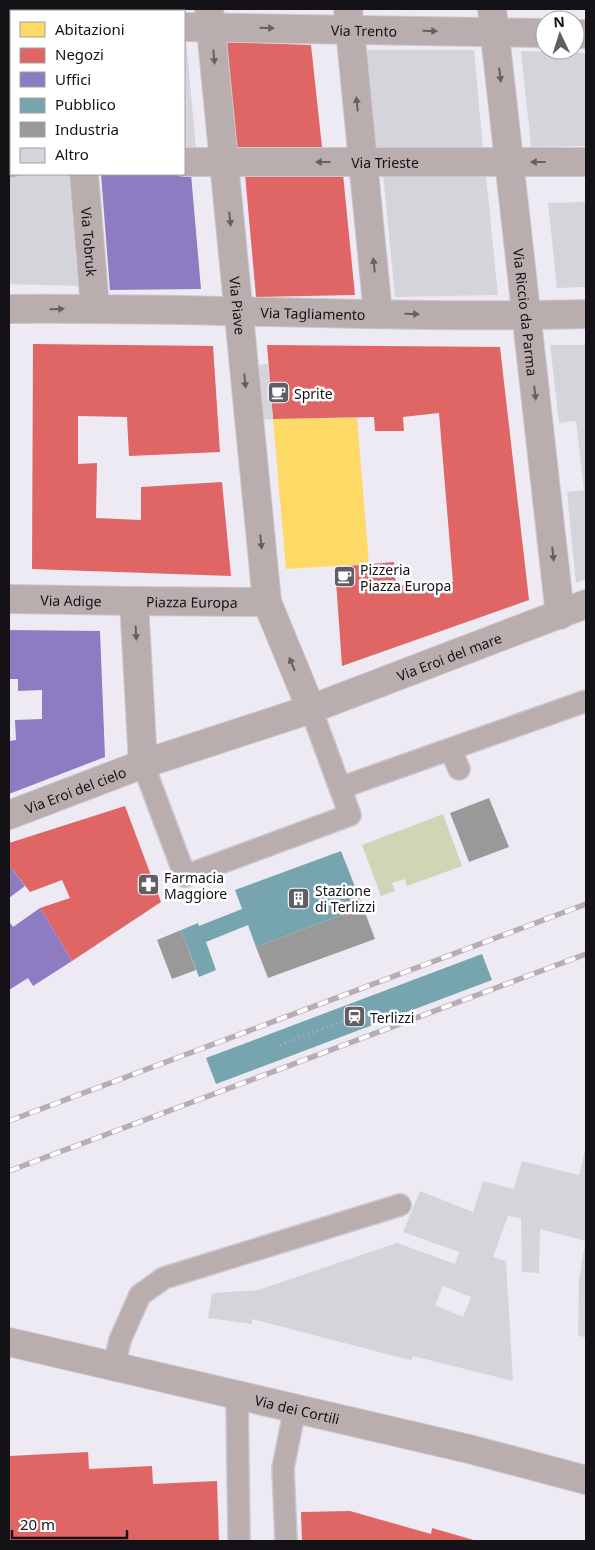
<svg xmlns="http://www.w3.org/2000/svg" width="595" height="1550" viewBox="0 0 595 1550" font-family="'Noto Sans',sans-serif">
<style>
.green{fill:#d1d5b6}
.homes{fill:#ffd966}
.shops{fill:#e06666}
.offices{fill:#8e7cc3}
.public{fill:#76a5af}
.industry{fill:#999}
.building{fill:#d6d4db;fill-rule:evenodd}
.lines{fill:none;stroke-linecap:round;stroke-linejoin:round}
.lane-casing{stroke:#cbc8d0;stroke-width:24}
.street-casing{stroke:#cbc8d0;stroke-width:30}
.path{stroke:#b7aeb2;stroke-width:3;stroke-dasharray:1 4;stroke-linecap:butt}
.lane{stroke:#b9adae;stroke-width:21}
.street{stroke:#b9adae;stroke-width:28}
.rail-casing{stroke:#b6aeb3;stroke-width:5.5}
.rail{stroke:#fff;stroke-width:4;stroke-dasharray:11;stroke-linecap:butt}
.oneway{fill:#666062}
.labels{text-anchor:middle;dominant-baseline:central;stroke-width:5;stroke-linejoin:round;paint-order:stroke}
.street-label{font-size:14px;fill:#141217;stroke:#fff}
.poi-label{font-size:14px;fill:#141217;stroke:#fff;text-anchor:start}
</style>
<rect width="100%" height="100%" fill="#edeaf4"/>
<!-- green -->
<path class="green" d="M 443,814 L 462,866 L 407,886 L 405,879 L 392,883 L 395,891 L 381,896 L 362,845 Z"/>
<!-- homes -->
<path class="homes" d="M 357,418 L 369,564 L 286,569 L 273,419 Z"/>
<!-- shops -->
<path class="shops" d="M 226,42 L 311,45 L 322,147 L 236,147 Z
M 245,174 L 343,174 L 355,295 L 256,297 Z
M 33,344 L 213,346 L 220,452 L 129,456 L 127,417 L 78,416 L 78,464 L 97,463 L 96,518 L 141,520 L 141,487 L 222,482 L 231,576 L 32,569 Z
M 267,345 L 500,347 L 529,600 L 342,666 L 335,567 L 394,562 L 396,586 L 453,582 L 439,413 L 403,417 L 404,431 L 375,431 L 374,417 L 273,419 Z
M 125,806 L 161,902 L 72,961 L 40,908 L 70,898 L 62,880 L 30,892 L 9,865 L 9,843 Z
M 88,1452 L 89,1469 L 152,1466 L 153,1484 L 217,1481 L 219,1541 L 9,1541 L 9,1456 Z
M 350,1511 L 431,1534 L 432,1528 L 477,1541 L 302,1541 L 301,1512 Z"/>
<!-- offices -->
<path class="offices" d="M 101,174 L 191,174 L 201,289 L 110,290 Z
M 9,630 L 100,631 L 105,757 L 9,794 L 9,741 L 16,740 L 15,720 L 42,719 L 42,690 L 18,691 L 18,679 L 9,679 Z
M 9,865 L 25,886 L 9,898 Z
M 40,908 L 72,961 L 33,986 L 28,978 L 9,990 L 9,921 L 13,927 Z"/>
<!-- public -->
<path class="public" d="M 341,851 L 363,907 L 256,947 L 248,925 L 206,942 L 216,970 L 199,977 L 181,930 L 198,923 L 199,926 L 242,909 L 235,890 Z
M 482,954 L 492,980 L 216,1084 L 206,1058 Z"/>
<!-- industry -->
<path class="industry" d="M 489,798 L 509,847 L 469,862 L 450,813 Z
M 363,907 L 375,939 L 268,978 L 256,947 Z
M 181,930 L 196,970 L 172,979 L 157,940 Z"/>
<!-- building -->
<path class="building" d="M 184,41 L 186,41 L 196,147 L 184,147 Z
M 9,43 L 11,43 L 11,142 L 9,142 Z
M 366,50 L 474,50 L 483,147 L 375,147 Z
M 521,51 L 586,53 L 586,146 L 531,147 Z
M 383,173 L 486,174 L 498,295 L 395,297 Z
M 9,174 L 69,175 L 78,286 L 9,284 Z
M 586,202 L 586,287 L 557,288 L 548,203 Z
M 550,345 L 586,345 L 586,579 L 576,583 L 567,492 L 584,490 L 576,421 L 559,423 Z
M 268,364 L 273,419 L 260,420 L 255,365 Z
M 586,1147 L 586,1241 L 540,1229 L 539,1273 L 522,1272 L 521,1218 L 508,1216 L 493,1257 L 506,1261 L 513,1381 L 413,1356 L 411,1360 L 398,1357 L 252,1319 L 252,1324 L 208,1318 L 212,1293 L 258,1290 L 397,1243 L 455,1264 L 459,1252 L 403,1232 L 420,1191 L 473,1212 L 483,1181 L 514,1189 L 522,1161 L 579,1175 ZM 443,1286 L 471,1297 L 463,1317 L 435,1305 Z
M 585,1242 L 586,1242 L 586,1338 L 578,1335 L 579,1281 Z"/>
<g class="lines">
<defs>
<path id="lane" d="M 451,750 L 459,769
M 143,764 L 185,876 L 350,815 L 311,709
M 340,788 L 586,701
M 114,1366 L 120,1340 L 140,1295 L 164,1278 L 400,1205
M 237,1395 L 239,1541
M 286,1541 L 283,1468 L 295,1408"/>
<g id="street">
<path d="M 71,9 L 71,11"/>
<path id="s1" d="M 209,9 L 267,602"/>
<path d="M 348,9 L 378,314"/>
<path id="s2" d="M 492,9 L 560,615"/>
<path d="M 9,25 L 11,25"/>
<path id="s3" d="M 184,27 L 545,33"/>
<path d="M 575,34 L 586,34"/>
<path id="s4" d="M 184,162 L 586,162"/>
<path d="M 9,163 L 11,163"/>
<path id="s5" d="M 84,174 L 95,308"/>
<path id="s6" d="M 9,309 C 201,307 394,319 586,314"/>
<path id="s7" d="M 9,599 L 134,601"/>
<path id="s8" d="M 143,764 L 134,601 L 267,602 L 311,709"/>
<path id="s9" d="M 9,815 L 143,764 L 311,709 L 586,604"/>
<path id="s10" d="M 9,1342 L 469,1449 L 586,1480"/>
</g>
</defs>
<!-- lane casing -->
<use href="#lane" class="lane-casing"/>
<!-- street casing -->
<use href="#street" class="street-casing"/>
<!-- path -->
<path class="path" d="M 280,1045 L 354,1017"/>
<!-- lane -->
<use href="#lane" class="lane"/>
<!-- street -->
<use href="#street" class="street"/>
<defs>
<path id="rail" d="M 9,1121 L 586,904
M 9,1171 L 586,954"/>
</defs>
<!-- rail casing -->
<use href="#rail" class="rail-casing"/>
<!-- rail -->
<use href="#rail" class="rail"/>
</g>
<!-- one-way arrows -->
<defs><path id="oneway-solid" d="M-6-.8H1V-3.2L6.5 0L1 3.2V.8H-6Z" transform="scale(1.25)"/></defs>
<g class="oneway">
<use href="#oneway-solid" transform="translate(267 28) rotate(1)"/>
<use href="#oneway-solid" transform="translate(430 31) rotate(1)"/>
<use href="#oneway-solid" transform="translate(214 57) rotate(85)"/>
<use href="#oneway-solid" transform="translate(500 75) rotate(83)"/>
<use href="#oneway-solid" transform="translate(357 104) rotate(-96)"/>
<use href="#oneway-solid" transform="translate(323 162) rotate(180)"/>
<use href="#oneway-solid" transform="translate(538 162) rotate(-180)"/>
<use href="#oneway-solid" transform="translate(230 219) rotate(84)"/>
<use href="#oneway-solid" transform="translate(374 265) rotate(-96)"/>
<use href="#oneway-solid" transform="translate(57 309) rotate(-1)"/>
<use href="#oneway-solid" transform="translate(412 314) rotate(1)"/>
<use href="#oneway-solid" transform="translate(245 381) rotate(84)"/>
<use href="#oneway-solid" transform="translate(535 393) rotate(84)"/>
<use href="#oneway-solid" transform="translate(261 542) rotate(84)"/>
<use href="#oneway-solid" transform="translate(553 554) rotate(84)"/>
<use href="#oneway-solid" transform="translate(136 633) rotate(87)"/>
<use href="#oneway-solid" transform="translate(292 664) rotate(-112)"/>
</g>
<!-- icons -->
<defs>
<symbol id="cafe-square" viewBox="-11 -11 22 22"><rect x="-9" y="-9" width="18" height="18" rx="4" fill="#605e64" stroke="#fff"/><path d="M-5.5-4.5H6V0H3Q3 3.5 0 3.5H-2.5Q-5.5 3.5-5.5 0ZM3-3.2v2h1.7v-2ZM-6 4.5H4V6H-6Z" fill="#fff"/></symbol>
<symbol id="pharmacy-square" viewBox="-11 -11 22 22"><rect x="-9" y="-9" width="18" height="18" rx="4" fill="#605e64" stroke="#fff"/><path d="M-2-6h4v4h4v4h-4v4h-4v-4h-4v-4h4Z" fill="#fff"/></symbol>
<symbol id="building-square" viewBox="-11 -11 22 22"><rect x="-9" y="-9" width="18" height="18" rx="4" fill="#605e64" stroke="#fff"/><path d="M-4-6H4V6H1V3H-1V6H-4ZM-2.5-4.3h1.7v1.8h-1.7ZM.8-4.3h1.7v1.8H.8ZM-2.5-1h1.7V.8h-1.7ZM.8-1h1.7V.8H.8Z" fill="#fff"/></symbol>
<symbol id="station-square" viewBox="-11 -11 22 22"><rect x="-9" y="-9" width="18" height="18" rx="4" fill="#605e64" stroke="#fff"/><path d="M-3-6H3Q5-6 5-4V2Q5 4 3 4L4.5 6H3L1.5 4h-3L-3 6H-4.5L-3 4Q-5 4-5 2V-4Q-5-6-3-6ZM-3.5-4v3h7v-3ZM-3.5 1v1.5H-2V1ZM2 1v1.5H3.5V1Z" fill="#fff"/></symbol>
</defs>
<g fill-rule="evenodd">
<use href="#cafe-square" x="266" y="380" width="25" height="25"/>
<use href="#cafe-square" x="332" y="564" width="25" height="25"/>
<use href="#pharmacy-square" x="136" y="872" width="25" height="25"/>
<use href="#building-square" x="286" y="886" width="25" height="25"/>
<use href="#station-square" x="342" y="1004" width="25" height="25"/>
</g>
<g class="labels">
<!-- street labels -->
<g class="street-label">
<text stroke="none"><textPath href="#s3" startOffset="180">Via Trento</textPath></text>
<text stroke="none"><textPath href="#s4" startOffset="201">Via Trieste</textPath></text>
<text stroke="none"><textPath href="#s5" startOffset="68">Via Tobruk</textPath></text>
<text stroke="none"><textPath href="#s1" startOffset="298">Via Piave</textPath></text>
<text stroke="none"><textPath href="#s2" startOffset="305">Via Riccio da Parma</textPath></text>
<text stroke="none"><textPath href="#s6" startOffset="304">Via Tagliamento</textPath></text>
<text stroke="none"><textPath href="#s7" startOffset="62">Via Adige</textPath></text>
<text stroke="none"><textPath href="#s8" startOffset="221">Piazza Europa</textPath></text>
<text stroke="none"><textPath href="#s9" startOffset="468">Via Eroi del mare</textPath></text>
<text stroke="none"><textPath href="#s9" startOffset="71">Via Eroi del cielo</textPath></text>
<text stroke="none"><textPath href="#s10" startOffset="296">Via dei Cortili</textPath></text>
</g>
<!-- poi labels -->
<g class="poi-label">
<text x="294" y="393">Sprite</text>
<text x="360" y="569">Pizzeria<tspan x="360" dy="16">Piazza Europa</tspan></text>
<text x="164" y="877">Farmacia<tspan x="164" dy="16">Maggiore</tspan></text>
<text x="315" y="890">Stazione<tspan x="315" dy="16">di Terlizzi</tspan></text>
<text x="370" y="1017">Terlizzi</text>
</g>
</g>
<!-- border -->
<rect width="595" height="1550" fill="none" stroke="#141217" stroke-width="20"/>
<!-- legend -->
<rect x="10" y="10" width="175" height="165" fill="#ffffff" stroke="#a1a0a2"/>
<rect x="20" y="22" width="25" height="15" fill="#ffd966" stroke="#a1a0a2"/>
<text x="55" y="35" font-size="15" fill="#141217">Abitazioni</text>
<rect x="20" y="48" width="25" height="15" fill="#e06666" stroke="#a1a0a2"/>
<text x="55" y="60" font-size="15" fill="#141217">Negozi</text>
<rect x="20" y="72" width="25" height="15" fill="#8e7cc3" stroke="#a1a0a2"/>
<text x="55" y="85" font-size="15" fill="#141217">Uffici</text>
<rect x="20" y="98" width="25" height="15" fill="#76a5af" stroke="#a1a0a2"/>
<text x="55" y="110" font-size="15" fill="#141217">Pubblico</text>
<rect x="20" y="122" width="25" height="15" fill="#999999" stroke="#a1a0a2"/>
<text x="55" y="135" font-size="15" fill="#141217">Industria</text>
<rect x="20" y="148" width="25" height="15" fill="#d6d4db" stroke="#a1a0a2"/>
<text x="55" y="160" font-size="15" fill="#141217">Altro</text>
<!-- north arrow -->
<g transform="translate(560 35) rotate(356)"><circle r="24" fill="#ffffff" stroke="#a1a0a2"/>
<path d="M0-4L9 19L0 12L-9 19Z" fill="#605e64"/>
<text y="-8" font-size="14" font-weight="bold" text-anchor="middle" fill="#141217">N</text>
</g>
<!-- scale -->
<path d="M12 1530v8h115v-8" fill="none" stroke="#141217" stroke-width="2.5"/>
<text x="20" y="1530" font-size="15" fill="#141217" stroke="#ffffff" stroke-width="4" paint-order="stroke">20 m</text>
</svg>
